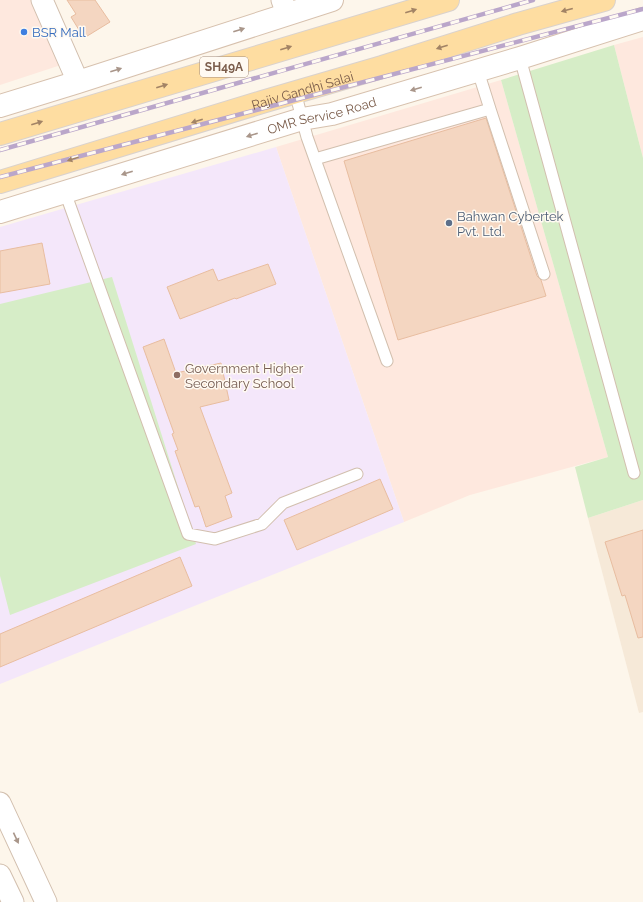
<svg xmlns="http://www.w3.org/2000/svg" width="643" height="902" viewBox="0 0 643 902" font-family="Raleway,sans-serif">
<style>
.residential{fill:#f6e9d8}
.commercial{fill:#fee8de}
.education{fill:#f4e7fa}
.green{fill:#d6edc7}
.building{fill:#f4d6c1;stroke:#e8bda0}
.lines{fill:none;stroke-linecap:round;stroke-linejoin:round}
.lane-casing{stroke:#d2bfae;stroke-width:13}
.street-casing{stroke:#d2bfae;stroke-width:23}
.secondary-casing{stroke:#d7c1ae;stroke-width:24}
.primary-casing{stroke:#dad2cd;stroke-width:24}
.lane{stroke:#fff;stroke-width:11}
.street{stroke:#fff;stroke-width:21}
.secondary{stroke:#fff;stroke-width:22}
.primary{stroke:#fedda1;stroke-width:22}
.rail-casing{stroke:#baa6ca;stroke-width:4.5}
.rail{stroke:#fffaf2;stroke-width:3;stroke-dasharray:9;stroke-linecap:butt}
.oneway{fill:#a28365}
.oneway2{fill:#a9968a}
.shop-dot{fill:#3f7fe0;stroke:#fffaf2;stroke-width:1.5}
.service-dot{fill:#5c6f8a;stroke:#fffaf2;stroke-width:1.5}
.education-dot{fill:#8d6e63;stroke:#fffaf2;stroke-width:1.5}
.labels{text-anchor:middle;dominant-baseline:central;stroke-width:3;stroke-linejoin:round;paint-order:stroke}
.shield{fill:#fffaf2;stroke:#a38c7d;stroke-width:1}
.shield-label{font-size:12px;font-weight:bold;fill:#7b5d4b}
.shop-label{font-size:13px;fill:#366cbe;stroke:#fffaf2;text-anchor:start}
.street-label{font-size:13px;fill:#7b5d4b;stroke:#fffaf2}
.service-label{font-size:13px;fill:#4e5e75;stroke:#fffaf2;text-anchor:start}
.education-label{font-size:13px;fill:#785e54;stroke:#fffaf2;text-anchor:start}
</style>
<rect width="100%" height="100%" fill="#fdf6eb"/>
<!-- residential -->
<path class="residential" d="M 643,500 L 643,712 L 639,713 L 588,518 Z"/>
<!-- commercial -->
<path class="commercial" d="M 0,0 L 31,0 L 64,64 L 0,85 Z
M 643,37 L 643,158 L 614,45 Z
M 501,80 L 608,457 L 470,495 L 404,522 L 276,147 Z"/>
<!-- education -->
<path class="education" d="M 276,147 L 404,522 L 0,684 L 0,227 Z"/>
<!-- green -->
<path class="green" d="M 614,45 L 643,158 L 643,500 L 588,518 L 575,467 L 608,457 L 501,80 Z
M 112,277 L 196,544 L 10,615 L 0,576 L 0,304 Z"/>
<!-- building -->
<path class="building" d="M 67,0 L 95,0 L 110,22 L 84,38 L 71,17 L 76,14 Z
M 486,118 L 537,276 L 541,280 L 546,296 L 398,340 L 344,161 Z
M 42,243 L 50,284 L 0,293 L 0,251 Z
M 268,264 L 276,284 L 236,299 L 235,298 L 180,319 L 167,287 L 213,269 L 218,281 Z
M 164,339 L 176,373 L 221,363 L 229,400 L 200,407 L 232,493 L 225,496 L 232,517 L 206,527 L 199,506 L 195,507 L 175,451 L 178,450 L 172,434 L 174,433 L 143,347 Z
M 380,479 L 393,509 L 297,550 L 284,520 Z
M 643,530 L 643,637 L 638,638 L 625,595 L 622,596 L 605,542 Z
M 180,557 L 192,586 L 0,667 L 0,634 Z"/>
<g class="lines">
<defs>
<path id="lane" d="M 520,58 L 634,473
M 295,92 L 307,137 L 387,361
M 490,109 L 544,274
M 315,159 L 490,109 L 478,71
M 65,192 L 188,534 L 215,539 L 262,524 L 283,503 L 357,474"/>
<path id="street" d="M 42,0 L 78,82
M 282,0 L 287,14
M 0,803 L 46,902
M 0,875 L 13,902"/>
<g id="secondary">
<path d="M 0,106 L 78,82 L 332,0"/>
<path id="s1" d="M 0,212 L 302,119 L 332,114 L 520,58 L 643,19"/>
</g>
<g id="primary">
<path d="M 0,134 L 448,0"/>
<path id="s2" d="M 0,182 L 262,102 L 382,67 L 518,24 L 604,0"/>
</g>
</defs>
<!-- lane casing -->
<use href="#lane" class="lane-casing"/>
<!-- street casing -->
<use href="#street" class="street-casing"/>
<!-- secondary casing -->
<use href="#secondary" class="secondary-casing"/>
<!-- primary casing -->
<use href="#primary" class="primary-casing"/>
<!-- lane -->
<use href="#lane" class="lane"/>
<!-- street -->
<use href="#street" class="street"/>
<!-- secondary -->
<use href="#secondary" class="secondary"/>
<!-- primary -->
<use href="#primary" class="primary"/>
<defs>
<path id="rail" d="M 0,150 L 533,0
M 0,177 L 643,9"/>
</defs>
<!-- rail casing -->
<use href="#rail" class="rail-casing"/>
<!-- rail -->
<use href="#rail" class="rail"/>
</g>
<!-- one-way arrows -->
<defs><path id="oneway-solid" d="M-6-.8H1V-3.2L6.5 0L1 3.2V.8H-6Z"/></defs>
<g class="oneway">
<use href="#oneway-solid" transform="translate(567 10) rotate(165)"/>
<use href="#oneway-solid" transform="translate(411 11) rotate(-17)"/>
<use href="#oneway-solid" transform="translate(442 47) rotate(162)"/>
<use href="#oneway-solid" transform="translate(286 48) rotate(-17)"/>
<use href="#oneway-solid" transform="translate(162 86) rotate(-17)"/>
<use href="#oneway-solid" transform="translate(197 121) rotate(163)"/>
<use href="#oneway-solid" transform="translate(37 123) rotate(-17)"/>
<use href="#oneway-solid" transform="translate(73 159) rotate(163)"/>
</g>
<g class="oneway2">
<use href="#oneway-solid" transform="translate(239 30) rotate(-18)"/>
<use href="#oneway-solid" transform="translate(116 70) rotate(-18)"/>
<use href="#oneway-solid" transform="translate(416 89) rotate(164)"/>
<use href="#oneway-solid" transform="translate(252 135) rotate(163)"/>
<use href="#oneway-solid" transform="translate(127 173) rotate(163)"/>
<use href="#oneway-solid" transform="translate(16 838) rotate(65)"/>
</g>
<!-- markers -->
<circle class="shop-dot" cx="24" cy="32" r="4"/>
<circle class="service-dot" cx="449" cy="223" r="4"/>
<circle class="education-dot" cx="177" cy="375" r="4"/>
<g class="labels">
<!-- shield labels -->
<rect class="shield" x="200" y="57" width="48" height="20" rx="3"/>
<g class="shield-label">
<text x="224" y="67">SH49A</text>
</g>
<!-- shop labels -->
<g class="shop-label">
<text x="32" y="32">BSR Mall</text>
</g>
<!-- street labels -->
<g class="street-label">
<text stroke="none"><textPath href="#s2" startOffset="316">Rajiv Gandhi Salai</textPath></text>
<text stroke="none"><textPath href="#s1" startOffset="336">OMR Service Road</textPath></text>
</g>
<!-- service labels -->
<g class="service-label">
<text x="457" y="216">Bahwan Cybertek<tspan x="457" dy="15">Pvt. Ltd.</tspan></text>
</g>
<!-- education labels -->
<g class="education-label">
<text x="185" y="368">Government Higher<tspan x="185" dy="15">Secondary School</tspan></text>
</g>
</g>
</svg>
